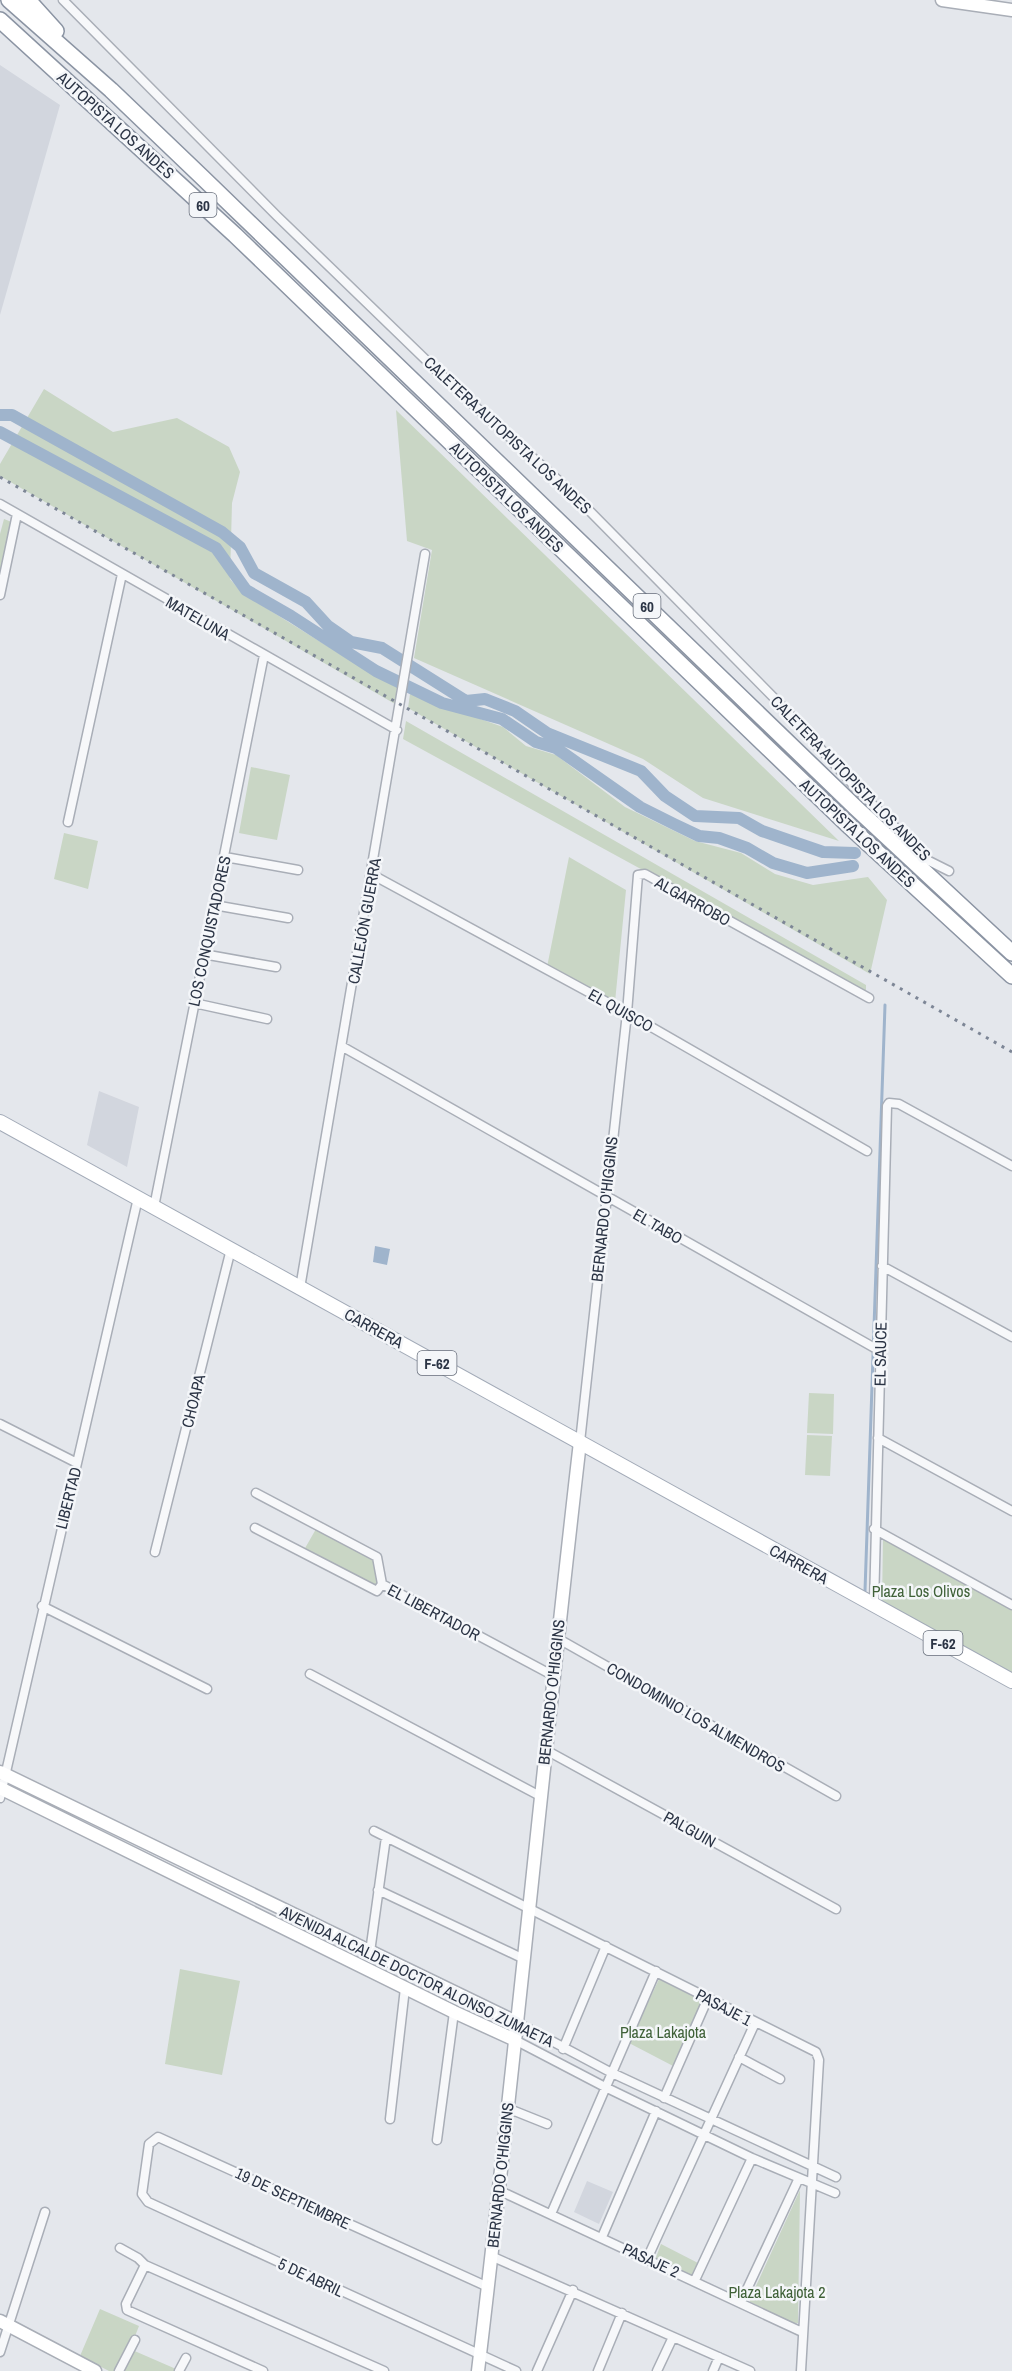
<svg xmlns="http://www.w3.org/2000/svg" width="1012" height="2371" viewBox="0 0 1012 2371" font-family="'Archivo Narrow',sans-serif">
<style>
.built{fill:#d2d6de}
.green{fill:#c9d6c5}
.water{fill:#9fb4cc}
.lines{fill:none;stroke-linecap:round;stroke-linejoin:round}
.stream{stroke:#9fb4cc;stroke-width:3}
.canal{stroke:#9fb4cc;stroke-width:12}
.street-casing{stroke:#a9aeb7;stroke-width:11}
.secondary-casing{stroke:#a9aeb7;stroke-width:15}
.primary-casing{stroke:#a3abb8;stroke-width:16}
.highway-casing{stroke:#8b94a3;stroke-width:18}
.street{stroke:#f7f8fa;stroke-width:8}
.secondary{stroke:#fff;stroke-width:12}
.primary{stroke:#fff;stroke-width:14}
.highway{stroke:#fff;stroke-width:15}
.rail{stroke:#7d8696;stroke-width:3;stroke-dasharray:3 6;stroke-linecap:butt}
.labels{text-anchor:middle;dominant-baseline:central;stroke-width:5;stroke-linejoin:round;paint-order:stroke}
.shield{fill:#f4f6f9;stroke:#676e7b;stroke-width:1.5}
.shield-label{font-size:15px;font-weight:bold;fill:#2b3445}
.street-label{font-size:16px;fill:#2b3445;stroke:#f4f6f9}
.park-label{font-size:16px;fill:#3f6138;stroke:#f4f6f9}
</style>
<rect width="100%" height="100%" fill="#e4e7ec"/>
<!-- built -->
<path class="built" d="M 0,65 L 60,105 L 0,315 Z
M 99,1091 L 139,1107 L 127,1167 L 87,1145 Z
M 587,2181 L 613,2192 L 599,2224 L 574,2212 Z"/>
<!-- green -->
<path class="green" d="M 44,389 L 113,432 L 177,418 L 229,447 L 240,472 L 232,503 L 230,579 L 242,593 L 372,674 L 397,687 L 395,704 L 0,476 L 0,464 Z
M 396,410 L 839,841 L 703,798 L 643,759 L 414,658 L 432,550 L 407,541 Z
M 4,519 L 14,523 L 0,576 L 0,534 Z
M 410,694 L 503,727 L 526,746 L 556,755 L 625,807 L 695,841 L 741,853 L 775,874 L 813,885 L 868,877 L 887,900 L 870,974 L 408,708 Z
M 406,721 L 866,985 L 866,992 L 403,739 Z
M 251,767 L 290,775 L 277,840 L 239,833 Z
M 64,833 L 98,841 L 88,889 L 54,879 Z
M 569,857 L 626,890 L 615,1002 L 547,967 Z
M 809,1393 L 834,1394 L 833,1434 L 807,1433 Z
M 807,1435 L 832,1436 L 830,1476 L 805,1475 Z
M 316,1529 L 374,1559 L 379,1580 L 375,1587 L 304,1550 Z
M 883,1537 L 1012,1608 L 1012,1673 L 882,1604 Z
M 180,1969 L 240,1981 L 222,2075 L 165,2064 Z
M 660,1977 L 705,2001 L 675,2067 L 629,2043 Z
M 800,2190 L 798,2323 L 794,2324 L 750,2302 L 750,2299 Z
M 661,2244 L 698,2263 L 692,2277 L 655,2260 Z
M 100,2309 L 139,2326 L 130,2349 L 176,2369 L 175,2371 L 109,2371 L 80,2356 Z"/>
<!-- water -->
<path class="water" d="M 375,1246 L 390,1249 L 387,1265 L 373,1262 Z"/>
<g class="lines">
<!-- stream -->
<path class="stream" d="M 865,1591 L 885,1005"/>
<!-- canal -->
<path class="canal" d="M 0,415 L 12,415 L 222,532 L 240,547 L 254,573 L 306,602 L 328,626 L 351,642 L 382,648 L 466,701 L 485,699 L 515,711 L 547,733 L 641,771 L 665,796 L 695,816 L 739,818 L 762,831 L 823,852 L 855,853
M 0,432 L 216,548 L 246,590 L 291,616 L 376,671 L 442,703 L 502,719 L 536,742 L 556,748 L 640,807 L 674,824 L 699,836 L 719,838 L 747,848 L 773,863 L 807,873 L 853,866"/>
<defs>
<path id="street" d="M 63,0 L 277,216 L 458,391 L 567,488 L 782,706 L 857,789 L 929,861 L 949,871
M 0,504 L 397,730
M 0,595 L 17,514
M 68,822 L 122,574
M 225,857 L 298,870
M 371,874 L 627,1013 L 867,1151
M 214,905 L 288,918
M 203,954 L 276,967
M 194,1003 L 267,1019
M 343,1047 L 880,1351
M 154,1207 L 264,655
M 882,1266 L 1012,1337
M 300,1288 L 425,554
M 0,1424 L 77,1463
M 878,1438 L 1012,1511
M 580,1442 L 627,1013 L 638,875 L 645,874 L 869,998
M 256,1493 L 377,1557 L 382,1584
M 255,1528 L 377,1591 L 382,1584 L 552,1675
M 874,1529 L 1012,1605
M 155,1552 L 231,1249
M 874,1605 L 887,1106 L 889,1103 L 899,1104 L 1012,1166
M 42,1606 L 207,1689
M 557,1638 L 836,1796
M 310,1674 L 540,1796
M 544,1749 L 836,1909
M 0,1798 L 138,1198
M 374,1831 L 816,2052 L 819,2060 L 801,2371
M 378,1890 L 524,1959
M 370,1952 L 386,1837
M 516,2022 L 610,2072 L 836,2177
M 513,2039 L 605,2087 L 752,2158 L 835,2193
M 563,2049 L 606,1946
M 739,2057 L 780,2079
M 664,2098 L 708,1998
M 507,2108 L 547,2124
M 390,2119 L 405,1988
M 437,2140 L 454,2012
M 498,2190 L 802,2332
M 551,2214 L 656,1971
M 602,2237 L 656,2111
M 120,2248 L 138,2258 L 145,2265 L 384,2371
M 491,2256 L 750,2371
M 647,2259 L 755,2023
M 145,2265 L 126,2304 L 127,2310 L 263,2371
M 695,2280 L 752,2158
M 488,2287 L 158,2137 L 149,2144 L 142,2194 L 148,2202 L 516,2371
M 741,2302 L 799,2178
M 0,2352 L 45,2212
M 119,2371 L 135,2340
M 179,2371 L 186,2358
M 537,2371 L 573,2290
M 598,2371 L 622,2313
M 657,2371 L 673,2337
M 713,2371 L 719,2357"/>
<path id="secondary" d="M 942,0 L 1012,10
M 0,1772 L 516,2022
M 0,1788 L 454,2012 L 513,2039
M 0,2321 L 95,2371
M 478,2371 C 515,2062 544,1752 580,1442"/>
<path id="primary" d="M 0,1122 L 1012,1681"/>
<path id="highway" d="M 9,0 L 111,90 L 203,178 L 856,808 L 1012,953
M 28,0 L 56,31
M 0,20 L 235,235 L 850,827 L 1012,976"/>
</defs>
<!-- street casing -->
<use href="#street" class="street-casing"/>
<!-- secondary casing -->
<use href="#secondary" class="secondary-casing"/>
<!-- primary casing -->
<use href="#primary" class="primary-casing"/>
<!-- highway casing -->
<use href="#highway" class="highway-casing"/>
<!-- street -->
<use href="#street" class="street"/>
<!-- secondary -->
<use href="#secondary" class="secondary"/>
<!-- primary -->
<use href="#primary" class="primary"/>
<!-- highway -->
<use href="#highway" class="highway"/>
<!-- rail -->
<path class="rail" d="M 0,477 L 1012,1052"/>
</g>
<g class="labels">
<!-- shield labels -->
<g class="shield">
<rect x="189.5" y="193" width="27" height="24" rx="4.5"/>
<rect x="633.5" y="594" width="27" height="24" rx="4.5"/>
<rect x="417.5" y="1351" width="39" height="24" rx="4.5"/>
<rect x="923.5" y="1631" width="39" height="24" rx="4.5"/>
</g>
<g class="shield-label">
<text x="203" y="205">60</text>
<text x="647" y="606">60</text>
<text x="437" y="1363">F-62</text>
<text x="943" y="1643">F-62</text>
</g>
<!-- street labels -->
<g class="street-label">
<text transform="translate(116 125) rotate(42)">AUTOPISTA LOS ANDES</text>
<text transform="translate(508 435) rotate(43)">CALETERA AUTOPISTA LOS ANDES</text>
<text transform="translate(507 497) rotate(44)">AUTOPISTA LOS ANDES</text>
<text transform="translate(198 618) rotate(30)">MATELUNA</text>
<text transform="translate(851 778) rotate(46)">CALETERA AUTOPISTA LOS ANDES</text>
<text transform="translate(858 833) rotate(43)">AUTOPISTA LOS ANDES</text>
<text transform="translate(693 901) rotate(29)">ALGARROBO</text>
<text transform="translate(364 921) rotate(-80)">CALLEJÓN GUERRA</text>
<text transform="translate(209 931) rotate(-78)">LOS CONQUISTADORES</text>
<text transform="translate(621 1010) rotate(29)">EL QUISCO</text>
<text transform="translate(604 1209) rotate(-84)">BERNARDO O'HIGGINS</text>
<text transform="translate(658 1226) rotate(30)">EL TABO</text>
<text transform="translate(374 1328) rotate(29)">CARRERA</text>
<text transform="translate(880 1354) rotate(-89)">EL SAUCE</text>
<text transform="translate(193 1401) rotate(-76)">CHOAPA</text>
<text transform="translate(68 1498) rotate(-76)">LIBERTAD</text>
<text transform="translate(799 1564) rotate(29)">CARRERA</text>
<text transform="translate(434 1612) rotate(28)">EL LIBERTADOR</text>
<text transform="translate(551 1692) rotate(-84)">BERNARDO O'HIGGINS</text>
<text transform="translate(696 1717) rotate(30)">CONDOMINIO LOS ALMENDROS</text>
<text transform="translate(690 1829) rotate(29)">PALGUIN</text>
<text transform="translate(417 1976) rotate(26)">AVENIDA ALCALDE DOCTOR ALONSO ZUMAETA</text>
<text transform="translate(724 2007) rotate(28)">PASAJE 1</text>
<text transform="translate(500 2175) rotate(-84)">BERNARDO O'HIGGINS</text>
<text transform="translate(293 2198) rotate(25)">19 DE SEPTIEMBRE</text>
<text transform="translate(651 2260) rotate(25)">PASAJE 2</text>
<text transform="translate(311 2277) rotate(25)">5 DE ABRIL</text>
</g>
<!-- park labels -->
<g class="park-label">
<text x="921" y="1591">Plaza Los Olivos</text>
<text x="663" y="2032">Plaza Lakajota</text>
<text x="777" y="2292">Plaza Lakajota 2</text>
</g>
</g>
</svg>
